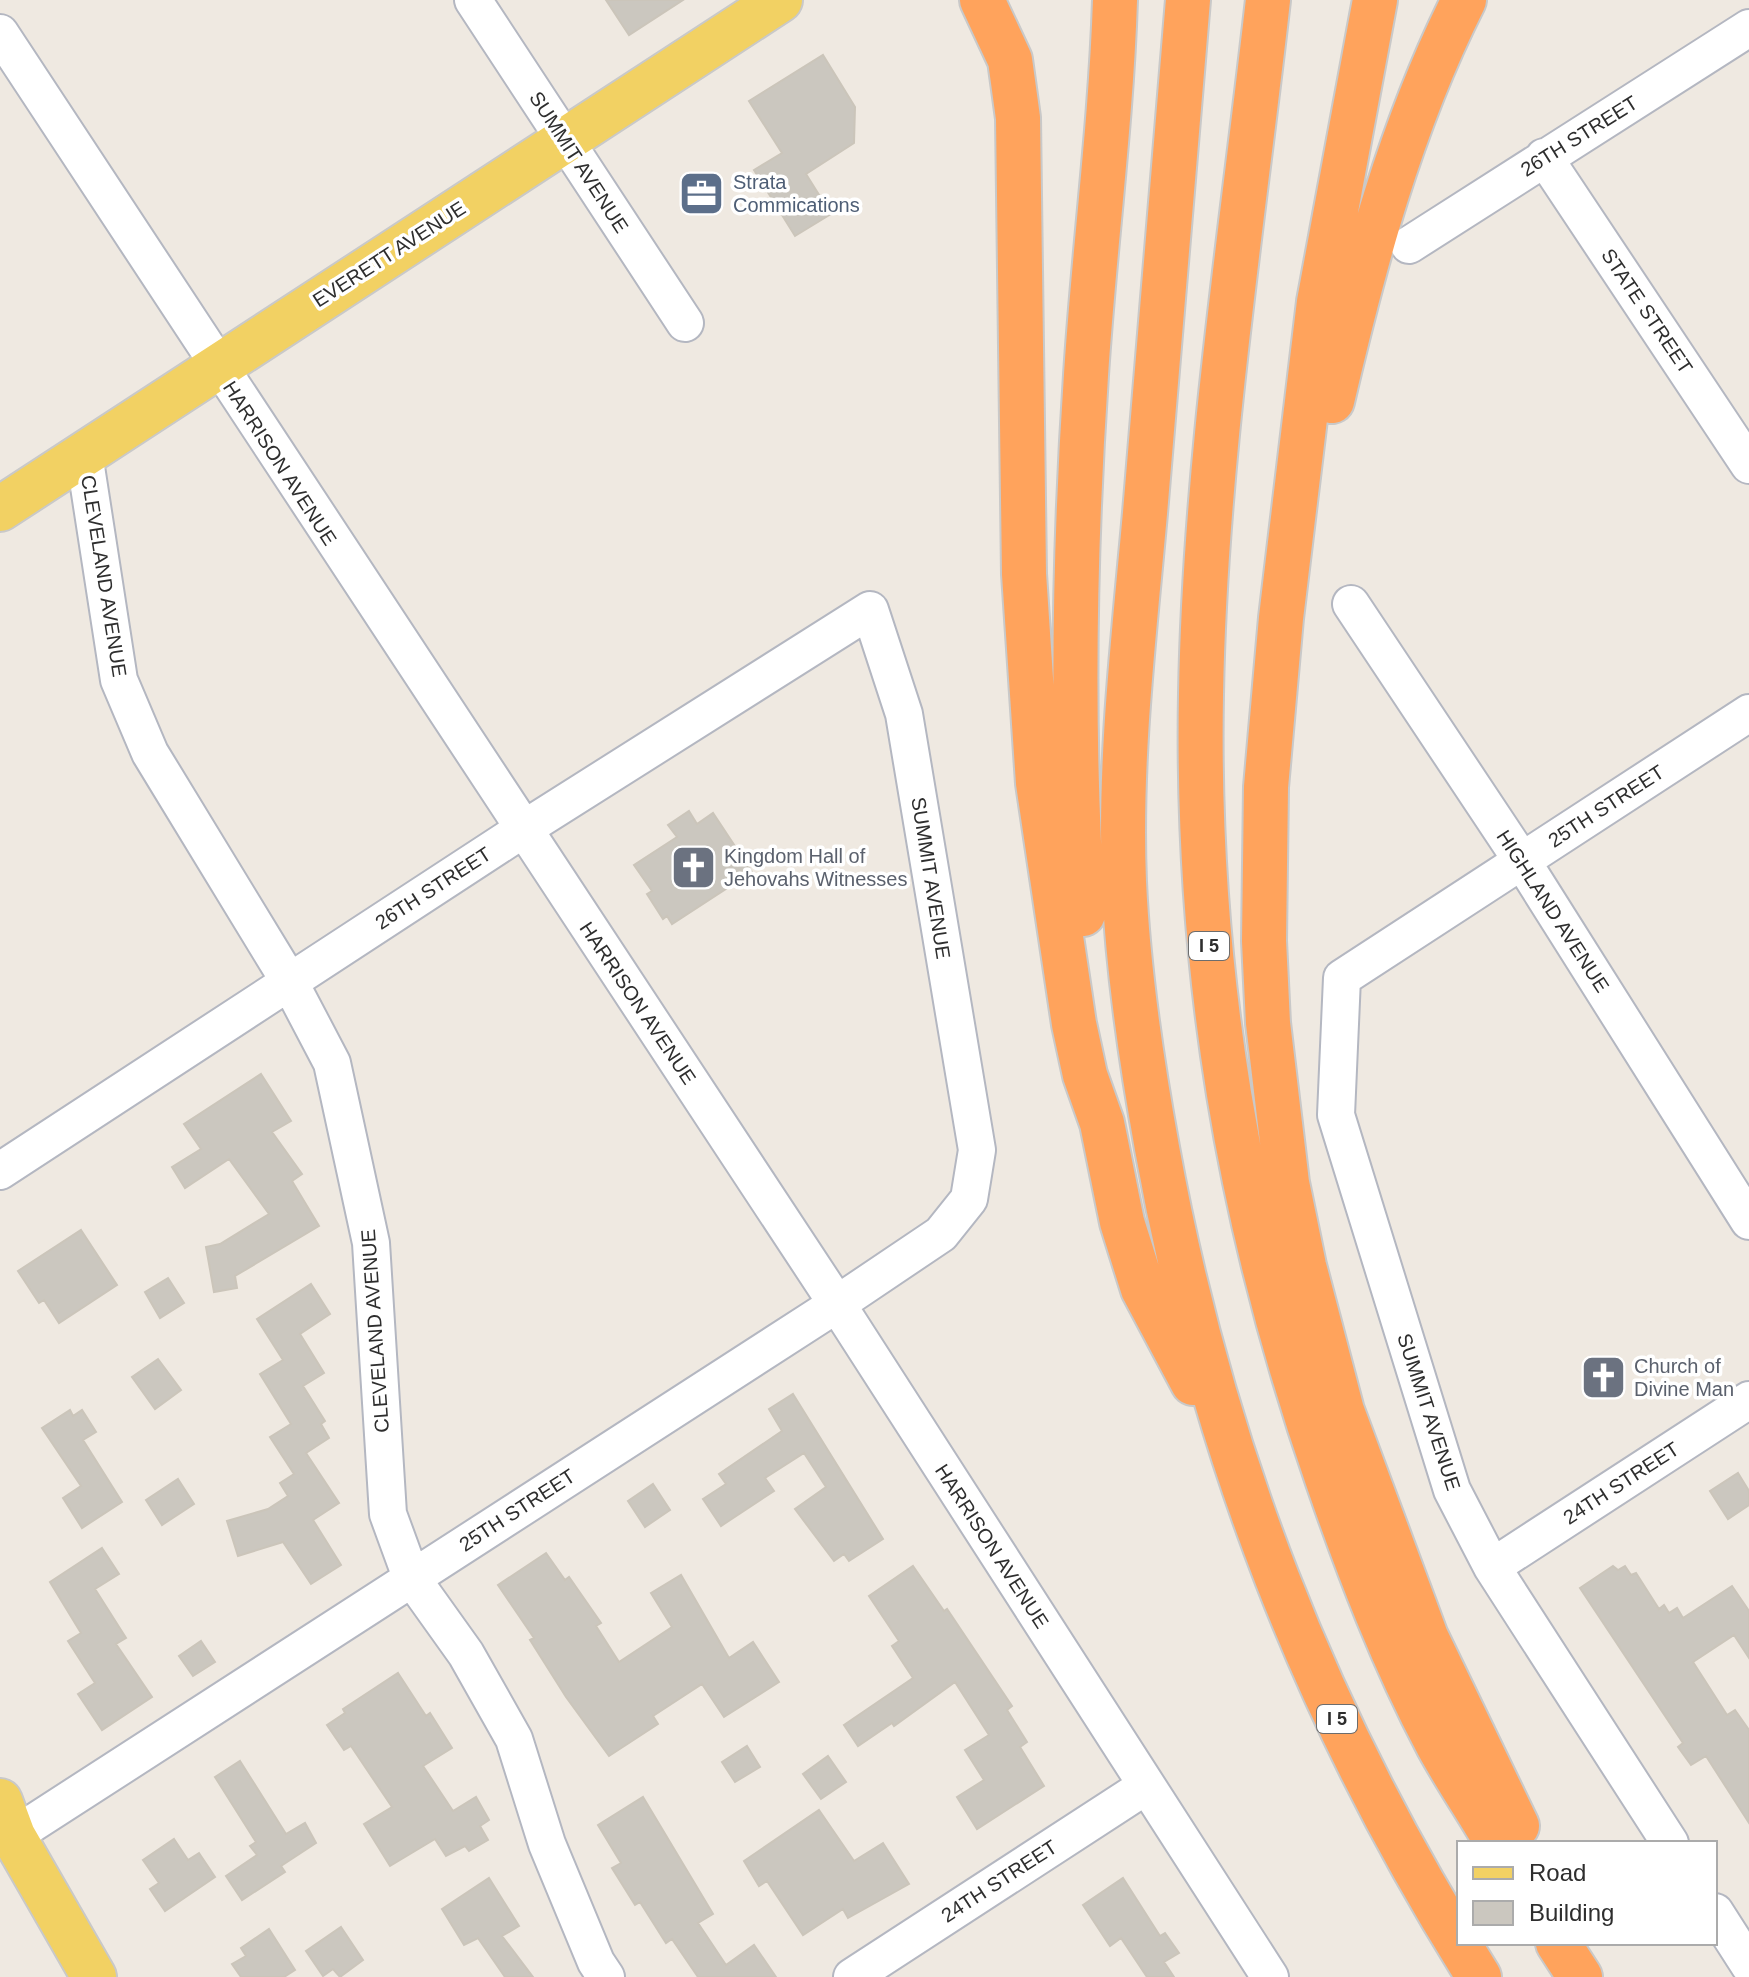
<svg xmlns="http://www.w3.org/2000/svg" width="1749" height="1977" viewBox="0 0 1749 1977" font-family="Helvetica,sans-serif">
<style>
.building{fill:#cbc7bf;stroke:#cbc5ba;stroke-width:2}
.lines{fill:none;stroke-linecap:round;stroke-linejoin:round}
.minor-casing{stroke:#b4b7c1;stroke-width:40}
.major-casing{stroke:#c9c9c9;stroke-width:48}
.highway-casing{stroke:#c9c9c9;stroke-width:48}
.minor{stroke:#fff;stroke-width:36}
.major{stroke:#f2d163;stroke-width:44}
.highway{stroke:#ffa35c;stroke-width:44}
.labels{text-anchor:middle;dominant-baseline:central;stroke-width:7;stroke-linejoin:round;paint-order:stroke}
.shield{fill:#fff;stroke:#6d6d6d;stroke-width:2}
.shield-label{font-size:18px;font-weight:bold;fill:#2e2e2e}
.street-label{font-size:20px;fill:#2e2e2e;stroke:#fff}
.service-label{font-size:20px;fill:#4e5e75;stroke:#fff;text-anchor:start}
.worship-label{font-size:20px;fill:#5b616d;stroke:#fff;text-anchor:start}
</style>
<rect width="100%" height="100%" fill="#efe9e1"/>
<!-- building -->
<path class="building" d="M 606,0 L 683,0 L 629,35 Z
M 823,55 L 855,107 L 854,143 L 806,174 L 831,214 L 795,236 L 754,170 L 782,153 L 749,101 Z
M 689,811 L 697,824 L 713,813 L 752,872 L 672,924 L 667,916 L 663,919 L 647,894 L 652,891 L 634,865 L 677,837 L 668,825 Z
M 261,1074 L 291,1121 L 272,1132 L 302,1174 L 292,1181 L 319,1226 L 235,1276 L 237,1288 L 214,1292 L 206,1247 L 220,1244 L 269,1214 L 229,1159 L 185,1188 L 172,1167 L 201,1149 L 184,1124 Z
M 81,1230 L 117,1285 L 59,1323 L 44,1300 L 39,1303 L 18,1271 Z
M 168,1278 L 184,1303 L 160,1318 L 145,1292 Z
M 311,1284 L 330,1314 L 300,1334 L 324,1373 L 303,1386 L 325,1421 L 321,1424 L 329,1438 L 306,1453 L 339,1503 L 313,1520 L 341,1565 L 311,1584 L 283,1542 L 238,1556 L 227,1521 L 268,1509 L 288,1496 L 280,1483 L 294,1474 L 270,1437 L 291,1424 L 260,1374 L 283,1360 L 257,1319 Z
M 158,1359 L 181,1390 L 155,1409 L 132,1377 Z
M 793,1394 L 883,1539 L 849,1561 L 844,1554 L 834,1561 L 795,1509 L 826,1487 L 804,1453 L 765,1478 L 774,1491 L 721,1526 L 703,1499 L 726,1484 L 719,1474 L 782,1431 L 769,1409 Z
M 70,1410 L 73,1416 L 82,1410 L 96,1432 L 83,1440 L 122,1502 L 82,1528 L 63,1498 L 81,1486 L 42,1428 Z
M 1738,1473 L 1749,1491 L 1749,1505 L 1728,1519 L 1710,1491 Z
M 178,1479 L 194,1504 L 162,1525 L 146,1500 Z
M 653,1484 L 670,1510 L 645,1527 L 628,1501 Z
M 102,1548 L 119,1574 L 95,1589 L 126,1638 L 116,1644 L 152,1697 L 102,1730 L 78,1694 L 95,1683 L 68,1641 L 81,1633 L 50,1582 Z
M 546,1553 L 565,1580 L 569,1577 L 601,1623 L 596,1626 L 619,1662 L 672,1627 L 651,1593 L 681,1575 L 729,1658 L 753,1642 L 779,1682 L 724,1717 L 702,1684 L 653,1716 L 658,1724 L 609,1756 L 566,1697 L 530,1640 L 534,1638 L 498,1585 Z
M 913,1566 L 944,1611 L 947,1609 L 1012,1706 L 1007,1710 L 1027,1742 L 1020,1747 L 1044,1786 L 977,1829 L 957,1797 L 984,1780 L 965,1750 L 989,1735 L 955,1682 L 894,1726 L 892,1723 L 858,1746 L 844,1725 L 913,1678 L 892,1646 L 899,1641 L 869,1596 Z
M 1613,1566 L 1618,1570 L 1625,1566 L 1631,1575 L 1636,1573 L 1659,1609 L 1664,1605 L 1669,1613 L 1677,1608 L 1683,1618 L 1732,1586 L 1749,1611 L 1749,1658 L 1734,1635 L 1693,1662 L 1727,1715 L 1735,1710 L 1749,1730 L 1749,1823 L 1706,1756 L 1691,1765 L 1678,1747 L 1683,1743 L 1580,1588 Z
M 201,1641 L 215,1662 L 193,1676 L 179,1656 Z
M 398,1673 L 426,1716 L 430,1713 L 452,1748 L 423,1766 L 453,1811 L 476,1797 L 489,1820 L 480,1826 L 488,1840 L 469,1851 L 465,1846 L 446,1856 L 435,1839 L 390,1866 L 364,1824 L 392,1807 L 351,1746 L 344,1750 L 327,1725 L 345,1713 L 343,1709 Z
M 747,1746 L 760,1767 L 735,1782 L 722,1762 Z
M 828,1756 L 846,1782 L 821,1799 L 803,1774 Z
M 240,1761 L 286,1834 L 305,1823 L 316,1843 L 281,1866 L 285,1872 L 242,1900 L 226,1876 L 257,1855 L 250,1846 L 256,1842 L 215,1777 Z
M 643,1797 L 713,1914 L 698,1923 L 726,1965 L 754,1945 L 776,1977 L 698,1977 L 672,1939 L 666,1943 L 640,1902 L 635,1905 L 612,1868 L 621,1863 L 598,1825 Z
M 819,1810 L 854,1861 L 883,1843 L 909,1884 L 848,1918 L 843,1909 L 803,1935 L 767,1881 L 759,1886 L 744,1861 Z
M 174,1839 L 188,1860 L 199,1853 L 215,1877 L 165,1911 L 150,1889 L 159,1883 L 143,1860 Z
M 489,1878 L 519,1926 L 502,1936 L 533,1977 L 505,1977 L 478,1938 L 464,1945 L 442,1909 Z
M 1123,1878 L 1160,1936 L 1165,1933 L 1179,1953 L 1164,1962 L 1174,1977 L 1147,1977 L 1121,1938 L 1110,1946 L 1083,1905 Z
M 341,1927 L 363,1960 L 340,1977 L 333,1969 L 323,1976 L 306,1951 Z
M 269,1929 L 295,1970 L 284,1977 L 241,1977 L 232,1964 L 246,1956 L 241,1948 Z"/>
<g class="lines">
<defs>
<path id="minor" d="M 473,0 L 685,323
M 0,33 L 837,1304 L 1270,1977
M 1544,157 L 1749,465
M 1409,245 L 1749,28
M 84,454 L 119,680 L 150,753 L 289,981 L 332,1063 L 371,1243 L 388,1514 L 411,1577 L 466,1654 L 514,1739 L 547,1844 L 596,1962 L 606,1977
M 1351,604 L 1522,861 L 1749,1221
M 0,1171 L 522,830 L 870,610 L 904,714 L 977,1150 L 969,1199 L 941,1234 L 837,1304 L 13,1836
M 1492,1567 L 1749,1400
M 1670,1843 L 1492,1567 L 1452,1490 L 1336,1115 L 1342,978 L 1749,713
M 1715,1912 L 1749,1965
M 852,1977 L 1146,1786"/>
<path id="major" d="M 0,509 L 780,0
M 0,1801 L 13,1836 L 94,1977"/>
<path id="highway" d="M 982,0 L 1010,60 L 1018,118 L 1024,574 L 1038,783 L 1074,1024 L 1085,1075 L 1102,1123 L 1122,1222 L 1143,1289 L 1193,1383
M 1188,0 C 1174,171 1159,342 1145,513 C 1134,635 1119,759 1124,882 C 1128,972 1141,1060 1157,1148 C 1211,1448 1316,1719 1479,1977
M 1268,0 C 1242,230 1205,462 1201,694 C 1196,967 1238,1223 1328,1481 C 1359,1571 1393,1660 1438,1745 C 1456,1778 1478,1810 1497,1843
M 1375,0 L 1319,302 L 1281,618 L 1266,787 L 1264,941 L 1268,1023 L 1287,1183 L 1304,1266 L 1342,1411 L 1426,1637 L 1517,1826
M 1332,401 C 1364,263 1400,127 1464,0
M 1083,914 C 1071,734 1074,554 1086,375 C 1094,249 1111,126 1115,0
M 1558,1943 L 1580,1977"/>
</defs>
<!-- minor casing -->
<use href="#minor" class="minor-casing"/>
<!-- major casing -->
<use href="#major" class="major-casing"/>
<!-- highway casing -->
<use href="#highway" class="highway-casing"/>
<!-- minor -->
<use href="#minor" class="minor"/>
<!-- major -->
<use href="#major" class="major"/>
<!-- highway -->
<use href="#highway" class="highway"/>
</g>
<!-- icons -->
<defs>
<symbol id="office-square" viewBox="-11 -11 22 22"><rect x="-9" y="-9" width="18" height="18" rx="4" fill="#5c6f8a" stroke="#fff"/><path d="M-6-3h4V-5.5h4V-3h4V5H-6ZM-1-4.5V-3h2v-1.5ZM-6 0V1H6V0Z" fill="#fff"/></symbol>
<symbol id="church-square" viewBox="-11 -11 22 22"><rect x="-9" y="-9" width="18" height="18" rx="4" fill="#6b7280" stroke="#fff"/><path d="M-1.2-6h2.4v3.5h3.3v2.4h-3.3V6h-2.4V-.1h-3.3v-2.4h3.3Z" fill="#fff"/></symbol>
</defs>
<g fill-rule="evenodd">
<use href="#office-square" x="676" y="168" width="51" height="51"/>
<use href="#church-square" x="668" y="842" width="51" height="51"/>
<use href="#church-square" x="1578" y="1352" width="51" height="51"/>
</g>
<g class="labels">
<!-- shield labels -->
<g class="shield">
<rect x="1189" y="932" width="40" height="28" rx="6"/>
<rect x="1317" y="1705" width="40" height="28" rx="6"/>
</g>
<g class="shield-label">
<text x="1209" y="946">I 5</text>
<text x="1337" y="1719">I 5</text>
</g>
<!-- street labels -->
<g class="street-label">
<text transform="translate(1579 136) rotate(-32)">26TH STREET</text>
<text transform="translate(579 162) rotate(57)">SUMMIT AVENUE</text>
<text transform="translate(389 254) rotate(-33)">EVERETT AVENUE</text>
<text transform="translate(1647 311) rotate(56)">STATE STREET</text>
<text transform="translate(280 463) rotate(57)">HARRISON AVENUE</text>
<text transform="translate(104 576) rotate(81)">CLEVELAND AVENUE</text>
<text transform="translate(1606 806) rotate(-33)">25TH STREET</text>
<text transform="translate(931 878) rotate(81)">SUMMIT AVENUE</text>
<text transform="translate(433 888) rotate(-33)">26TH STREET</text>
<text transform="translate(1553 911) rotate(57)">HIGHLAND AVENUE</text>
<text transform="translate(638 1003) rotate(56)">HARRISON AVENUE</text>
<text transform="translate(375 1331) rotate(-94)">CLEVELAND AVENUE</text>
<text transform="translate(1429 1412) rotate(72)">SUMMIT AVENUE</text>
<text transform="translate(1621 1483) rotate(-33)">24TH STREET</text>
<text transform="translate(517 1510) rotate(-33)">25TH STREET</text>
<text transform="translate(992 1546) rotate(57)">HARRISON AVENUE</text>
<text transform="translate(999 1881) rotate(-33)">24TH STREET</text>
</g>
<!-- service labels -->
<g class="service-label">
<text x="733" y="182">Strata<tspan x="733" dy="23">Commications</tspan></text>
</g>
<!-- worship labels -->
<g class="worship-label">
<text x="724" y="856">Kingdom Hall of<tspan x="724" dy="23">Jehovahs Witnesses</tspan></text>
<text x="1634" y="1366">Church of<tspan x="1634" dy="23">Divine Man</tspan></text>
</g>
</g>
<!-- legend -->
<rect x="1457" y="1841" width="260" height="104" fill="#ffffff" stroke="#ababab" stroke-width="2"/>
<rect x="1473" y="1867" width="40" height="12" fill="#f2d163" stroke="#ababab" stroke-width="2"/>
<text x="1529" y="1881" font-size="24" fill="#2e2e2e">Road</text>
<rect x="1473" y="1901" width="40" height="24" fill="#cbc7bf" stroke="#ababab" stroke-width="2"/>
<text x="1529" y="1921" font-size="24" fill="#2e2e2e">Building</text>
</svg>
